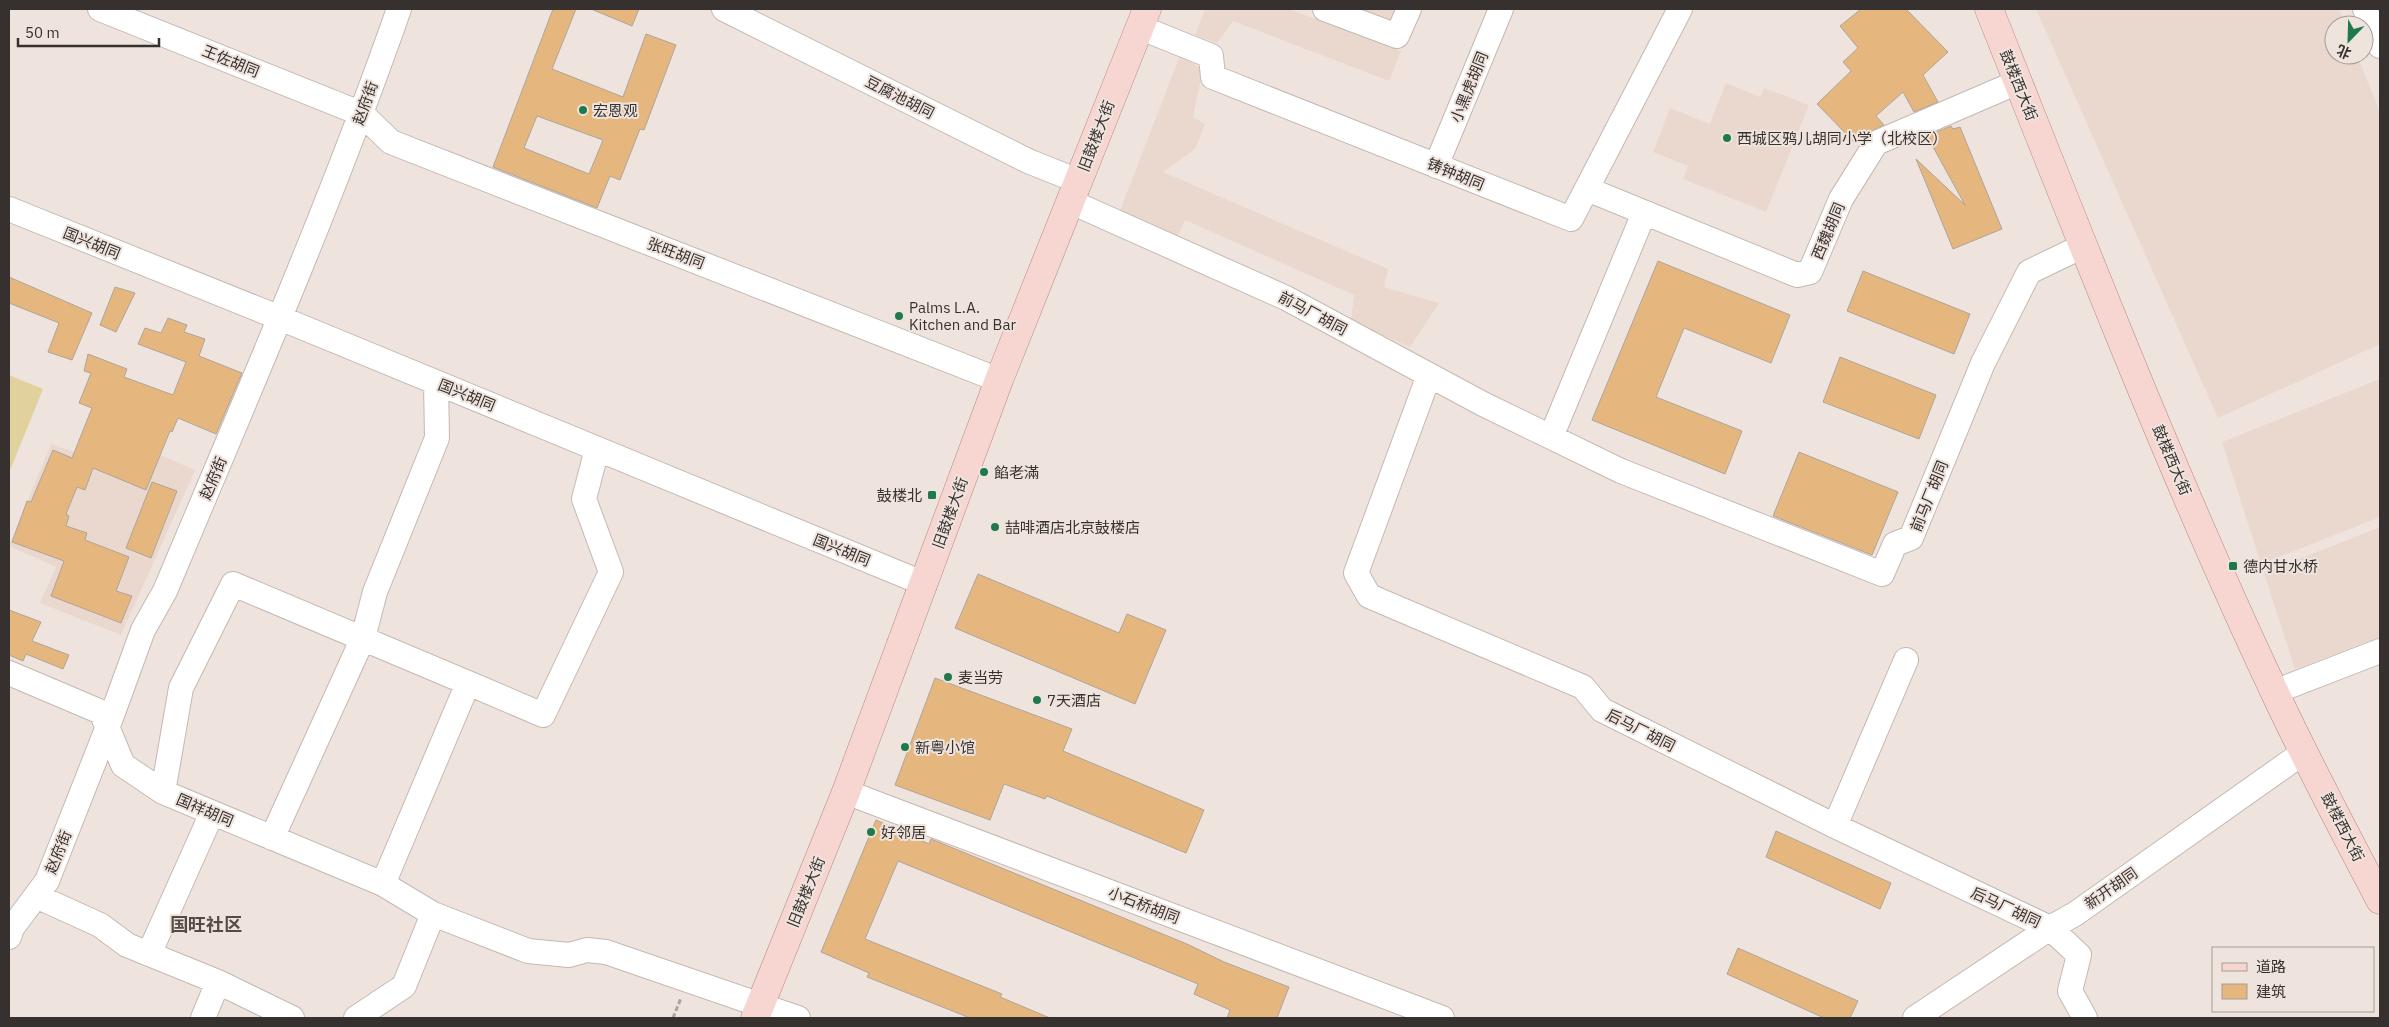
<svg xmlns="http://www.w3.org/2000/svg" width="2389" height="1027" viewBox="0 0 2389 1027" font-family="'IBM Plex Sans','Noto Sans SC',sans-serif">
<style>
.built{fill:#ead7cd}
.green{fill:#e1d19d}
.building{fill:#e5b67d;stroke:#ada59c;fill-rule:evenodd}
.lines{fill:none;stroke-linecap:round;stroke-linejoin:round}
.minor-casing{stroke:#c4b8b2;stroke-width:26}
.major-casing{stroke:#b08983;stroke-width:29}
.path{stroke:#aea59f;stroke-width:3;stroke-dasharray:5 2.5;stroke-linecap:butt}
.minor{stroke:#fff;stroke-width:24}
.major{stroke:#f7d5d0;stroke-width:28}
.poi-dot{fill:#20794d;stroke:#efe4dd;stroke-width:2}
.labels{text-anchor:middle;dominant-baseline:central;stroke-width:4;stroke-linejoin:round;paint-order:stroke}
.street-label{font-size:15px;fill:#36312f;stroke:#efe4dd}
.poi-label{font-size:15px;fill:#36312f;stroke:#efe4dd;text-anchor:start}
.quarter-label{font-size:18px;font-weight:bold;fill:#544b46;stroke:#efe4dd}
</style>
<rect width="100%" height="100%" fill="#efe4dd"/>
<!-- built -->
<path class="built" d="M 1205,9 L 1289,9 L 1401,51 L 1389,81 L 1233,21 L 1217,43 L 1195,35 Z
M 1354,9 L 1397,9 L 1391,24 Z
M 2036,9 L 2339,9 L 2346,25 L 2334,25 L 2334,55 L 2357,55 L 2380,113 L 2380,344 L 2218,418 Z
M 1180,56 L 1203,69 L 1193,117 L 1205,124 L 1195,149 L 1163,172 L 1388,269 L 1384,287 L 1439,303 L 1410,347 L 1351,321 L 1354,295 L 1185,220 L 1177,237 L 1119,213 Z
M 1726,83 L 1760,97 L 1764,88 L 1809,105 L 1766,212 L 1683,179 L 1688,166 L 1653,152 L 1670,108 L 1710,124 Z
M 2380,379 L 2380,517 L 2261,564 L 2222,442 Z
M 103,430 L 195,470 L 121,635 L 40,603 L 56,567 L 9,546 L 51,444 L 92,458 Z
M 2380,527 L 2380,637 L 2295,669 L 2264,573 Z"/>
<!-- green -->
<path class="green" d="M 9,375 L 43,389 L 9,473 Z"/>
<!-- building -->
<path class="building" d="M 553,9 L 576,9 L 552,69 L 623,97 L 646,34 L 676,45 L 644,130 L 640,129 L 620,180 L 610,176 L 597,208 L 493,167 ZM 537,116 L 603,140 L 589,174 L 524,148 Z
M 591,9 L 639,9 L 632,26 Z
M 1861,9 L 1906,9 L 1948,52 L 1923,75 L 1938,102 L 1914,112 L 1903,92 L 1876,116 L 1884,125 L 1863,135 L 1855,143 L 1817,104 L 1851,71 L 1843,62 L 1858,48 L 1840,26 Z
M 1951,126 L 1953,129 L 1960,127 L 2002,229 L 1953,249 L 1916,159 L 1965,205 L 1927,136 Z
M 1658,261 L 1790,315 L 1771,363 L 1684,328 L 1656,397 L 1742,431 L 1725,474 L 1592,420 Z
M 1863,271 L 1970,314 L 1954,354 L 1847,311 Z
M 9,277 L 92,313 L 72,360 L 48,352 L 59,323 L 9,303 Z
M 115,287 L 135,293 L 116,332 L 100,325 Z
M 168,318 L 187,325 L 184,332 L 205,339 L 199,356 L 242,373 L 216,434 L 178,418 L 172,432 L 170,431 L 146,490 L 93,468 L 85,490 L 77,487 L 66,514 L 69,516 L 66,526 L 87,533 L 85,540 L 129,557 L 116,591 L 132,596 L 121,623 L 51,596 L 64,561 L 12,542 L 27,501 L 31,502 L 53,450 L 72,458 L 92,408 L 79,403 L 91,373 L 84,371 L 88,354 L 127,369 L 124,377 L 173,395 L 186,362 L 138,344 L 145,328 L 161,333 Z
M 1840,357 L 1936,395 L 1919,439 L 1823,402 Z
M 1799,452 L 1898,492 L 1872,555 L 1773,516 Z
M 152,482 L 177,491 L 151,558 L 126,548 Z
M 978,574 L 1119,633 L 1127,614 L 1166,630 L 1135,704 L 955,628 Z
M 9,610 L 41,622 L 32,641 L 69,655 L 63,669 L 26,654 L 23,661 L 9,655 Z
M 935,678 L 1072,729 L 1063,751 L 1204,810 L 1186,853 L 1047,796 L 1045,799 L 1004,784 L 990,820 L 895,785 Z
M 876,820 L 929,844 L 931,839 L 1187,944 L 1224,962 L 1289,987 L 1277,1018 L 1227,1018 L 1230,1010 L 1194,994 L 1198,984 L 898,861 L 865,939 L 1002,994 L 1000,997 L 1050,1018 L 970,1018 L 867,977 L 869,973 L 821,952 Z
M 1776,831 L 1891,883 L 1880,909 L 1766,857 Z
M 1738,948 L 1858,1001 L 1850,1018 L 1824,1018 L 1727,974 Z"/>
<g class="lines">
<defs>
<path id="minor" d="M 100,9 L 362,114 L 391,142 L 999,380
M 724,9 L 1028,161 L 1078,181
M 1325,9 L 1397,36 L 1409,9
M 2365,9 L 2380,46
M 1139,27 L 1211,56 L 1213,77 L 1571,219 L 1680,9
M 1436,166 L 1501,9
M 1587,189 L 1797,275 L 1810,272 L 1841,199 L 1876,143 L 2018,82
M 1069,201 L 1286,298 L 1483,404 L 1621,471 L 1882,574 L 1895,544 L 1911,538 L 1983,363 L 2029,272 L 2083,246
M 9,209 L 280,318 L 925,584
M 1429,375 L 1356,573 L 1369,596 L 1583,687 L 1602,710 L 1835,826 L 2050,928 L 2079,955 L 2070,991 L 2085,1018
M 1551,437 L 1644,213
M 9,673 L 101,712 L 123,765 L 163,792 L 383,884 L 433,914 L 528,951 L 569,955 L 587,950 L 606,952 L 798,1018
M 2274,692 L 2380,651
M 163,792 L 181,688 L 233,584 L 468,683
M 846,792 L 1442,1018
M 1835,826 L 1906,660
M 272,838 L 363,638 L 375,592 L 437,438 L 436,382
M 383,884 L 468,683 L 543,715 L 611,572 L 584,499 L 597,449
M 36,896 L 100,925 L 127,945 L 218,982 L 292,1018
M 9,937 L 12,928 L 47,881 L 107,729 L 143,630 L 165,591 C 246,398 330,206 399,9
M 149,954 L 212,813
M 203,1018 L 218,982
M 356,1018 L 404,986 L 433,914
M 1915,1018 L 2050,928 L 2075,914 L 2304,752"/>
<path id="major" d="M 1989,9 C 2080,237 2169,468 2274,691 C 2307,762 2344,831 2380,900
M 755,1018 L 846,792 L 999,380 L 1147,9"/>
</defs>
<!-- minor casing -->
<use href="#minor" class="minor-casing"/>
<!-- major casing -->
<use href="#major" class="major-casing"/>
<!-- path -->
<path class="path" d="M 673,1018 L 681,998"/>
<!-- minor -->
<use href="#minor" class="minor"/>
<!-- major -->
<use href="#major" class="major"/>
</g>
<!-- markers -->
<g class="poi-dot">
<circle cx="583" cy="110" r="5"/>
<circle cx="1727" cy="138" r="5"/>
<circle cx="899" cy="316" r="5"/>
<circle cx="984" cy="472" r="5"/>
<rect x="927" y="490" width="10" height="10" rx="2.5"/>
<circle cx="995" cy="527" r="5"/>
<rect x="2228" y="561" width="10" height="10" rx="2.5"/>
<circle cx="948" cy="677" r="5"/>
<circle cx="1037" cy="700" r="5"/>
<circle cx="905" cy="747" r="5"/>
<circle cx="871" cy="832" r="5"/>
</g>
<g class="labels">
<!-- street labels -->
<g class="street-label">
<text transform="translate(231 61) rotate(22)">王佐胡同</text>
<text transform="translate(2019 85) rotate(68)">鼓楼西大街</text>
<text transform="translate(1469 87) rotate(-68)">小黑虎胡同</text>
<text transform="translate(900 97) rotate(27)">豆腐池胡同</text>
<text transform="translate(365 103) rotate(-70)">赵府街</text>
<text transform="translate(1096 136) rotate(-69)">旧鼓楼大街</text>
<text transform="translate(1456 174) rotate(22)">铸钟胡同</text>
<text transform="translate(1828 231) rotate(-67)">西魏胡同</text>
<text transform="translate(92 243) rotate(22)">国兴胡同</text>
<text transform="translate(676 253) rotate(21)">张旺胡同</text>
<text transform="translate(1313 313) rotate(28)">前马厂胡同</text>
<text transform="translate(467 395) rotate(22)">国兴胡同</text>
<text transform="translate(2172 460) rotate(67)">鼓楼西大街</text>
<text transform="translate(213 478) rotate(-67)">赵府街</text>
<text transform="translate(1929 496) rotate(-68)">前马厂胡同</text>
<text transform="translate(950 513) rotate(-70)">旧鼓楼大街</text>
<text transform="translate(842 550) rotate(22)">国兴胡同</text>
<text transform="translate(1641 730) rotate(27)">后马厂胡同</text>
<text transform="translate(205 810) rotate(23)">国祥胡同</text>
<text transform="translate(2343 827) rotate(63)">鼓楼西大街</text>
<text transform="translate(58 852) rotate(-68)">赵府街</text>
<text transform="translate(2111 888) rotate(-35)">新开胡同</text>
<text transform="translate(806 892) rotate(-68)">旧鼓楼大街</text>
<text transform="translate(1144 905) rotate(21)">小石桥胡同</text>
<text transform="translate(2006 907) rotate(25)">后马厂胡同</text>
</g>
<!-- poi labels -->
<g class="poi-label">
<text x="593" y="110">宏恩观</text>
<text x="1737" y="138">西城区鸦儿胡同小学（北校区）</text>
<text x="909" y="307">Palms L.A.<tspan x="909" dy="17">Kitchen and Bar</tspan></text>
<text x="994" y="472">餡老滿</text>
<text x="922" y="495" text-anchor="end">鼓楼北</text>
<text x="1005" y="527">喆啡酒店北京鼓楼店</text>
<text x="2243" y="566">德内甘水桥</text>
<text x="958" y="677">麦当劳</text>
<text x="1047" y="700">7天酒店</text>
<text x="915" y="747">新粤小馆</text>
<text x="881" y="832">好邻居</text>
</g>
<!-- quarter labels -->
<g class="quarter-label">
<text x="206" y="924">国旺社区</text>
</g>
</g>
<!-- border -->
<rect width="2389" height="1027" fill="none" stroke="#36312f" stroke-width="20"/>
<!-- legend -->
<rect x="2212" y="947" width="162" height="65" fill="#efe4dd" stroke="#a59c97"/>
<rect x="2222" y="963" width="25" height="8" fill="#f7d5d0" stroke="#a59c97"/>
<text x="2256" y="972" font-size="15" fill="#36312f">道路</text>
<rect x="2222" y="984" width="25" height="15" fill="#e5b67d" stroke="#a59c97"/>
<text x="2256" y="997" font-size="15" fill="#36312f">建筑</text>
<!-- north arrow -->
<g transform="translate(2349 40) rotate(203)"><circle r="24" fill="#efe4dd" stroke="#a59c97"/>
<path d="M0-4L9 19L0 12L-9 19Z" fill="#20794d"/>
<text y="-8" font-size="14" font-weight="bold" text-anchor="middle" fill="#36312f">北</text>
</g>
<!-- scale -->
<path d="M18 38v8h141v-8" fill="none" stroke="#36312f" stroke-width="2.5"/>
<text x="25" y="38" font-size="15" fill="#36312f" stroke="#efe4dd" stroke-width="4" paint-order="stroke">50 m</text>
</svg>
